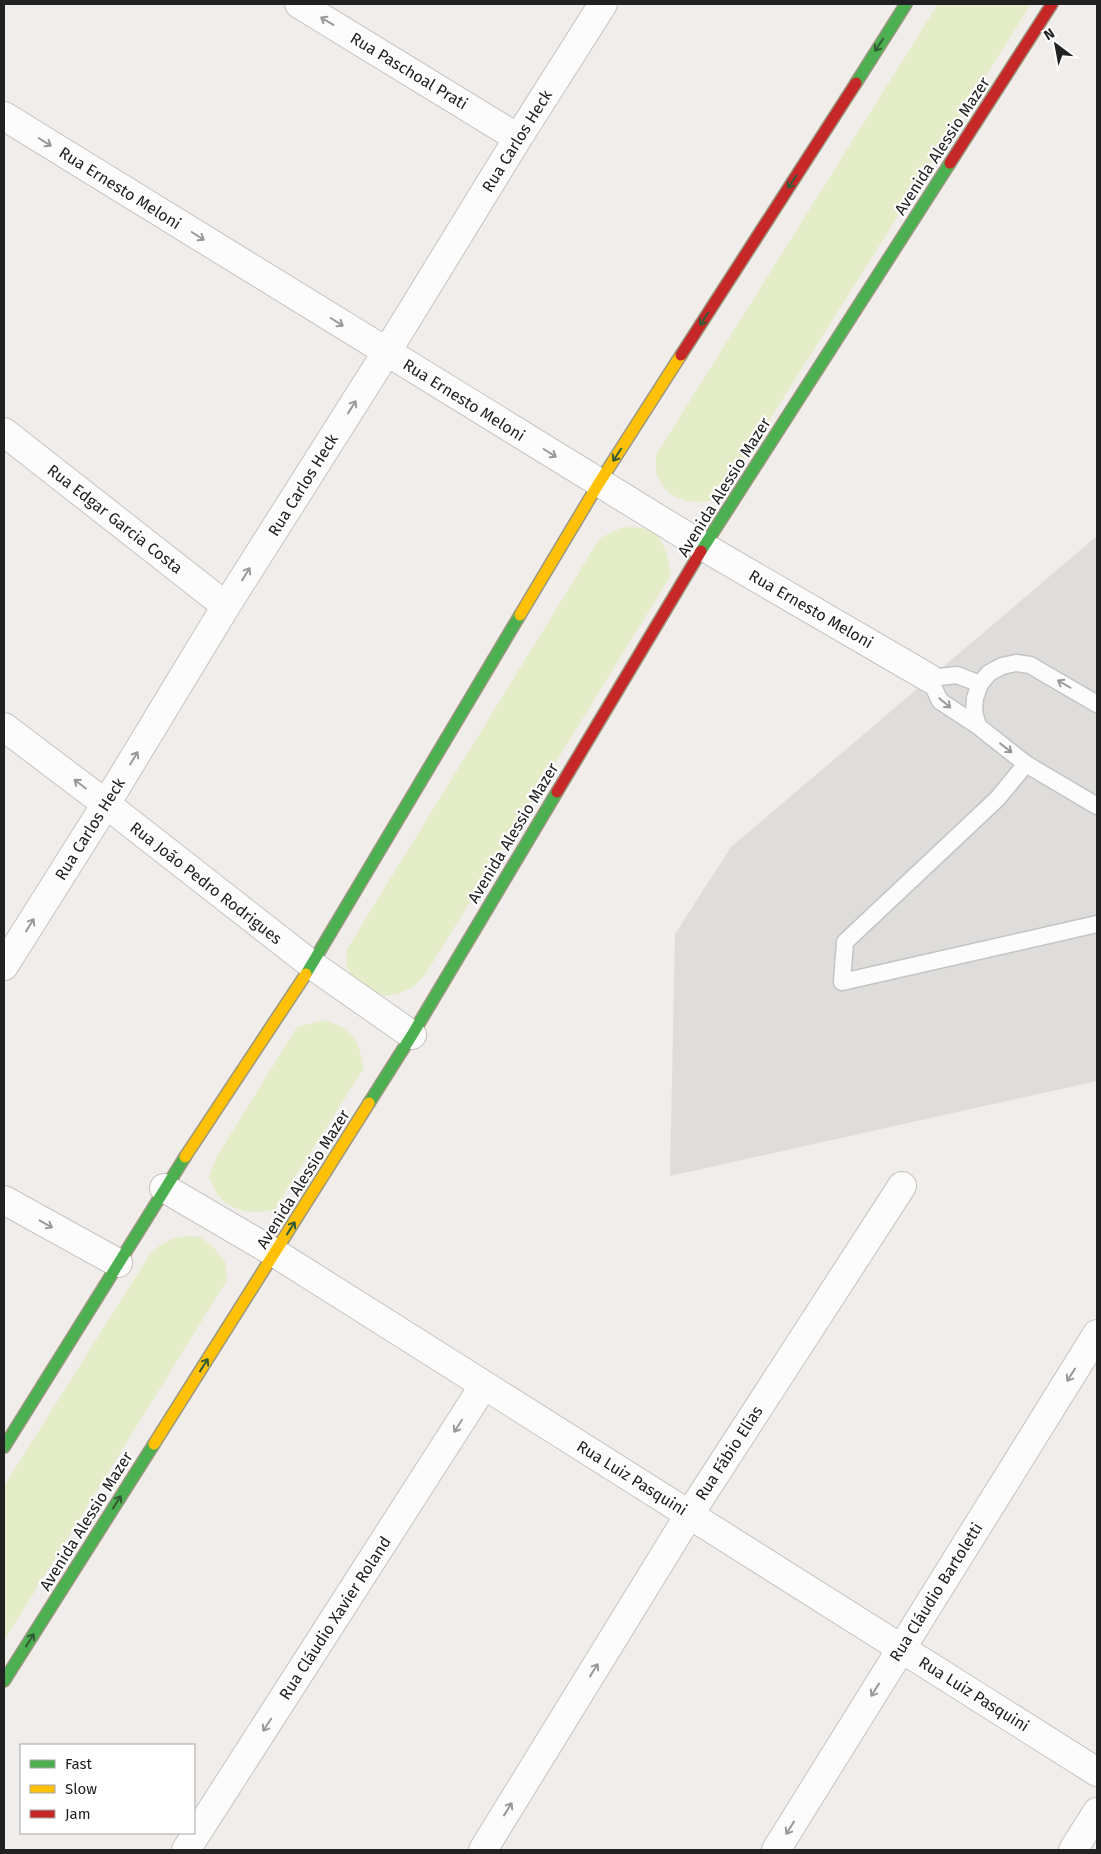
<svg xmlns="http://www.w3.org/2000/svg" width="1101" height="1854" viewBox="0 0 1101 1854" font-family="'Fira Sans',sans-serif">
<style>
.residential{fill:#dfdddb}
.grass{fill:#e5edc8}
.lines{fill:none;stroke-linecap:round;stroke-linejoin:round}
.lane-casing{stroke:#c5c4c2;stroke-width:19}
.street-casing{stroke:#c5c4c2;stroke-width:30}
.fast-casing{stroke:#9b9780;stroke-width:14}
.slow-casing{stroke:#9b9780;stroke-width:14}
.jam-casing{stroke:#9b9780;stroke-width:14}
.lane{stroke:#fdfcfc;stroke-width:16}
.street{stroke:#fdfcfc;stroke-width:28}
.fast{stroke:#4caf50;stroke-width:11}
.slow{stroke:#ffc107;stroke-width:11}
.jam{stroke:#c62828;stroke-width:11}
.oneway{stroke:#9a9999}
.oneway2{stroke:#325a34}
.labels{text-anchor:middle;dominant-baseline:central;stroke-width:4.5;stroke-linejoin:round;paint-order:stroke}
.street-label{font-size:16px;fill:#212121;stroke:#fff}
</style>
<rect width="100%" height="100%" fill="#f0edea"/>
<!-- residential -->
<path class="residential" d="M 1097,536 L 1097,1081 L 670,1176 L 675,934 L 731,847 Z"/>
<!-- grass -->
<path class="grass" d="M 938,4 L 1031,4 L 725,491 C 720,494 714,500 708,501 C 689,505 666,497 658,478 C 655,472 656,462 656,455 Z
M 623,527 C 631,528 640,527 648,529 C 665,535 668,560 671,575 L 425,975 L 413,987 L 398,994 L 384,996 L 368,989 L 351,977 L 346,963 L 347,949 L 600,538 Z
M 323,1020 C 353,1029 358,1038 364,1068 L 274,1210 C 254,1213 232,1214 218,1195 C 214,1190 212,1183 209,1177 L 216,1158 L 297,1027 Z
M 186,1236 L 201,1237 L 212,1246 L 225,1261 L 227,1280 L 4,1641 L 4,1486 L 150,1254 C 163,1242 169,1239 186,1236 Z"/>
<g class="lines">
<defs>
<path id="lane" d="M 1097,704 L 1030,665 L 1016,663 L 1002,666 L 989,673 L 980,684 L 975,698 L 974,712 L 978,726 L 1026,764 L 1097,806
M 978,726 L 940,701 L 929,678 L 957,675 L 980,684
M 1026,764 L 997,799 L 845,942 L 842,982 L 1097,924"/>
<path id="street" d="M 299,4 L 518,138
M 4,116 L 704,547 L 929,678
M 4,432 L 226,606
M 4,727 L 106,804 L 312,965 L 412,1035
M 4,966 L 106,804 L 226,606 L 386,353 L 518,138 L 603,4
M 164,1188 L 275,1253 L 1097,1772
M 4,1200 L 118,1263
M 186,1850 L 484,1385
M 483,1850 L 689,1515 L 902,1186
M 776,1850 L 1097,1334
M 1073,1850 L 1097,1812"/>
<path id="fast" d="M 856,83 L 906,4
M 701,551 L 950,163
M 306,974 L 520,615
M 369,1103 L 412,1035 L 557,792
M 4,1447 L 185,1157
M 4,1681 L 154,1444"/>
<path id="slow" d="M 520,615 L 599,483 L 681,355
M 185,1157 L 306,974
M 154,1444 L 369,1103"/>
<path id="jam" d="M 950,163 L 1052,4
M 681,355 L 856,83
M 557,792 L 701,551"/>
</defs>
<!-- lane casing -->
<use href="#lane" class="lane-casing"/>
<!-- street casing -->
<use href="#street" class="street-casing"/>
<!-- fast casing -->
<use href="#fast" class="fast-casing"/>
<!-- slow casing -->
<use href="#slow" class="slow-casing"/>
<!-- jam casing -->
<use href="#jam" class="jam-casing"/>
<!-- lane -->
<use href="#lane" class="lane"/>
<!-- street -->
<use href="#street" class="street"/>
<!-- fast -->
<use href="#fast" class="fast"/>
<!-- slow -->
<use href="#slow" class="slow"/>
<!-- jam -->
<use href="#jam" class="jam"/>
</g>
<!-- one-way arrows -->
<defs><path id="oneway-shaft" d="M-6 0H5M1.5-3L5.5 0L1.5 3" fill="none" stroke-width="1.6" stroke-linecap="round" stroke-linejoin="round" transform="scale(1.25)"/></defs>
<g class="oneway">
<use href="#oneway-shaft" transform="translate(327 21) rotate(-149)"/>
<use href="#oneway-shaft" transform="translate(45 142) rotate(32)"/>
<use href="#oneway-shaft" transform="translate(198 236) rotate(32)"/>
<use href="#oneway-shaft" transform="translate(337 322) rotate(32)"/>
<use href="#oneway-shaft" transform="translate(352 407) rotate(-58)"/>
<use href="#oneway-shaft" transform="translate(550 453) rotate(32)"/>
<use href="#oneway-shaft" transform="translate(246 574) rotate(-58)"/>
<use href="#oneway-shaft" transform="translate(1064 684) rotate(-150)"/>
<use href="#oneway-shaft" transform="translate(945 703) rotate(40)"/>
<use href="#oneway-shaft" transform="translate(1006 748) rotate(38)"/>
<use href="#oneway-shaft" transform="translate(134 758) rotate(-59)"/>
<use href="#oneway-shaft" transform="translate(80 784) rotate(-143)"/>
<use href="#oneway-shaft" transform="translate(30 925) rotate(-58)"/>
<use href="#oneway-shaft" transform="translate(46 1224) rotate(29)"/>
<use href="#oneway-shaft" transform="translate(1071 1375) rotate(122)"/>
<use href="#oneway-shaft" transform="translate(458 1426) rotate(123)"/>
<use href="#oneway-shaft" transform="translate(594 1670) rotate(-58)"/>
<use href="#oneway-shaft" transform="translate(875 1690) rotate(122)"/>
<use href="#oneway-shaft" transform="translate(267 1725) rotate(123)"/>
<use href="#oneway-shaft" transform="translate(508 1809) rotate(-58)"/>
<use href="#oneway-shaft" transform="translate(790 1828) rotate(122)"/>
</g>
<g class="oneway2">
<use href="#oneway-shaft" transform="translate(879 45) rotate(123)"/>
<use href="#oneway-shaft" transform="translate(792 182) rotate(123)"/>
<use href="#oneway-shaft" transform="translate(704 319) rotate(123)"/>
<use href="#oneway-shaft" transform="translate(617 455) rotate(123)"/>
<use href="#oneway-shaft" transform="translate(291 1228) rotate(-58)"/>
<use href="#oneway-shaft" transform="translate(204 1365) rotate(-58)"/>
<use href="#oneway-shaft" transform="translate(117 1502) rotate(-58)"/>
<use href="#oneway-shaft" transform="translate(30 1640) rotate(-58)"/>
</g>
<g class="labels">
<!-- street labels -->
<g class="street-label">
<text transform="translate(409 71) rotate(31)">Rua Paschoal Prati</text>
<text transform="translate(517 141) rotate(-58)">Rua Carlos Heck</text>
<text transform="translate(942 146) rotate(-57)">Avenida Alessio Mazer</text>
<text transform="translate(120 188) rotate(32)">Rua Ernesto Meloni</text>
<text transform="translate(464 400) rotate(32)">Rua Ernesto Meloni</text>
<text transform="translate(303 485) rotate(-58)">Rua Carlos Heck</text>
<text transform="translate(724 487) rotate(-58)">Avenida Alessio Mazer</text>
<text transform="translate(115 519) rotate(38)">Rua Edgar Garcia Costa</text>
<text transform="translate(811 609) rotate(30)">Rua Ernesto Meloni</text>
<text transform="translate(90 829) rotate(-58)">Rua Carlos Heck</text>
<text transform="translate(513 833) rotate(-59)">Avenida Alessio Mazer</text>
<text transform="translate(206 883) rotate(38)">Rua João Pedro Rodrigues</text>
<text transform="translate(303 1179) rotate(-58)">Avenida Alessio Mazer</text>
<text transform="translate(729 1453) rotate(-57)">Rua Fábio Elias</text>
<text transform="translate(632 1478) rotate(32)">Rua Luiz Pasquini</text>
<text transform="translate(86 1521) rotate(-58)">Avenida Alessio Mazer</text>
<text transform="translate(936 1592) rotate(-58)">Rua Cláudio Bartoletti</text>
<text transform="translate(335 1618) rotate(-57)">Rua Cláudio Xavier Roland</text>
<text transform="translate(974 1694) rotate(32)">Rua Luiz Pasquini</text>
</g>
</g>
<!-- border -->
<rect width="1101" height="1854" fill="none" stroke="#212121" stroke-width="10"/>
<!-- legend -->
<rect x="20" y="1744" width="175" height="90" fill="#ffffff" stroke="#a6a6a6"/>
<rect x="30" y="1760" width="25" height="8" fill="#4caf50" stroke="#a6a6a6"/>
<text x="65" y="1769" font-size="15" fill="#212121">Fast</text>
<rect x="30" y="1785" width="25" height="8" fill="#ffc107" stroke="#a6a6a6"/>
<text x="65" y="1794" font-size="15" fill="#212121">Slow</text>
<rect x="30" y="1810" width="25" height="8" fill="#c62828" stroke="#a6a6a6"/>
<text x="65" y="1819" font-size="15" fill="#212121">Jam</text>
<!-- north arrow -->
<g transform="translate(1056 45) rotate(328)" stroke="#ffffff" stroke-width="4" paint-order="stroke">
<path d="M0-4L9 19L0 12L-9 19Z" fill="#212121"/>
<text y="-8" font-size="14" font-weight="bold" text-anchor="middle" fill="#212121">N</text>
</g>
</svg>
